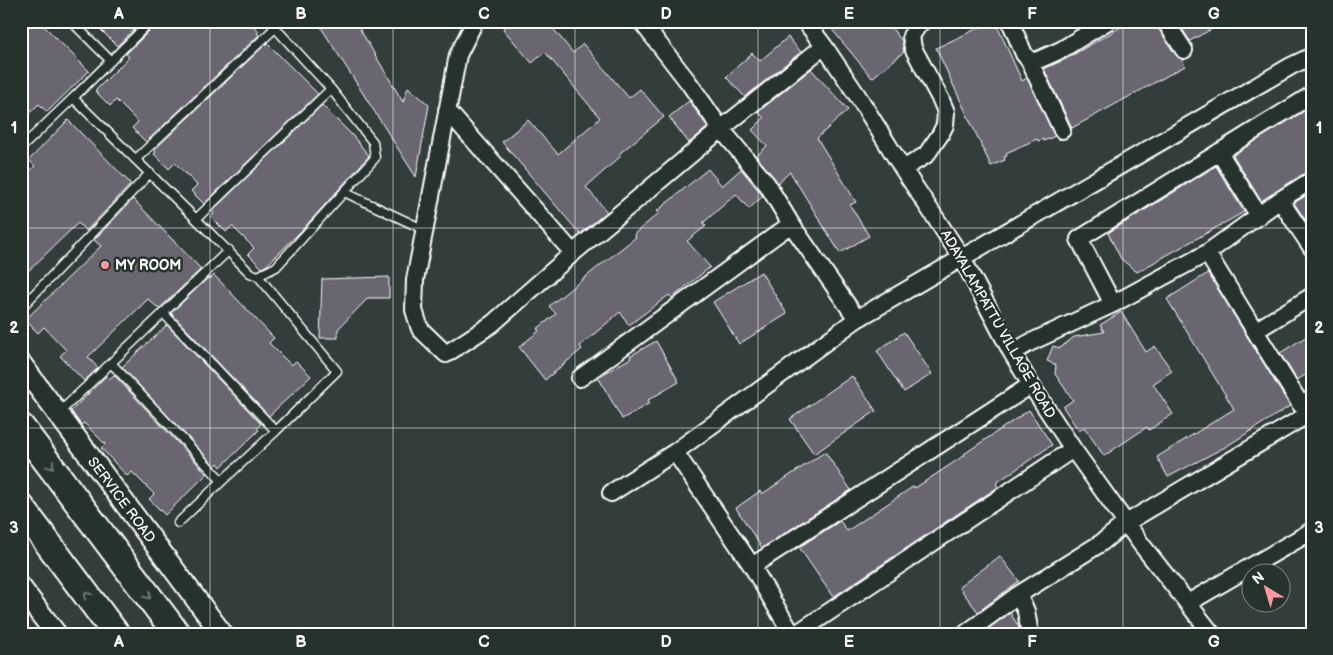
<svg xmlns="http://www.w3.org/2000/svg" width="1333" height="655" viewBox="0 0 1333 655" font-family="'Balsamiq Sans',sans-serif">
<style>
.building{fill:#696672;stroke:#fff}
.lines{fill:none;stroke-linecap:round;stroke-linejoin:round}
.service-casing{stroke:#fff;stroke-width:11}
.minor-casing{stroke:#fff;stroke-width:20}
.tertiary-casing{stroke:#fff;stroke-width:24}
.trunk-casing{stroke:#fff;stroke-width:30}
.service{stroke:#26332d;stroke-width:8}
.minor{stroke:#26332d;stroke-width:16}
.tertiary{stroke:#26332d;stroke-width:20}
.trunk{stroke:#26332d;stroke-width:26}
.oneway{stroke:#727a76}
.grid{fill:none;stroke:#fff;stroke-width:1;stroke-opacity:0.55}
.poi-dot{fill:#ff9aa2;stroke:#26332d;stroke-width:2}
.labels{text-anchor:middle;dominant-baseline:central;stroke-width:5;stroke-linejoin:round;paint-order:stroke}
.poi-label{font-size:14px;font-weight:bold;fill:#fff;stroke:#26332d;text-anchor:start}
.street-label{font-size:14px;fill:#fff;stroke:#26332d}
.neatline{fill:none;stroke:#fff;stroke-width:2}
.grid-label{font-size:16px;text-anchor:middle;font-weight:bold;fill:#fff}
</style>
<rect width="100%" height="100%" fill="#333d3b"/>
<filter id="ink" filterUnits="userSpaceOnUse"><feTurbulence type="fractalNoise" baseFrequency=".02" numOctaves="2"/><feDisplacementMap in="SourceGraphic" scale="10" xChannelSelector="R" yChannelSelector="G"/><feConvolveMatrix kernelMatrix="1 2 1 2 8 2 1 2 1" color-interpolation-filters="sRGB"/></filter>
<g filter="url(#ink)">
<!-- building -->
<path class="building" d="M 21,21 L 39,21 L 89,71 L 47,112 L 39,104 L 21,121 Z
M 92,21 L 143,21 L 117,46 Z
M 156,21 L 248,21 L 259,31 L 257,33 L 259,35 L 146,142 L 132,128 L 138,122 L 116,100 L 110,106 L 95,91 L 129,57 L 126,54 L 155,25 Z
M 317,21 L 355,21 L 403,102 L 408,87 L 429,105 L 416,177 Z
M 512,21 L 547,21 L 573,53 L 583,44 L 629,98 L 640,89 L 664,117 L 619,154 L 621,156 L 586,187 L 607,212 L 580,234 L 502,142 L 528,120 L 558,154 L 600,118 L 545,52 L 532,63 L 503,29 Z
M 825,21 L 886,21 L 902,41 L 904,52 L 872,78 Z
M 993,21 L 995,21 L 1022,81 L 1027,78 L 1055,136 L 1044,141 L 1043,139 L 1038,141 L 1037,139 L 1006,153 L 1007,156 L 1004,157 L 1005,160 L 991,166 L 936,48 Z
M 1131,21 L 1155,21 L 1157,26 L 1176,55 L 1182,59 L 1185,66 L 1072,128 L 1044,69 L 1066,59 Z
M 1177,21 L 1226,21 L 1190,41 Z
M 788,37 L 801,52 L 745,97 L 726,77 L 752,53 L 760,61 Z
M 267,43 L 318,94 L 204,204 L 191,191 L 197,185 L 175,163 L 169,169 L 154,154 L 156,152 L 154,150 Z
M 811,69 L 848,110 L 817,138 L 856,202 L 850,205 L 869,236 L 840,253 L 790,172 L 778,183 L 756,156 L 767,146 L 752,130 L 764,118 L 758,112 Z
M 689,101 L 708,127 L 689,143 L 669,117 Z
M 322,105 L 353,136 L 369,156 L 302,230 L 267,265 L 262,268 L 248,254 L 254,248 L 232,226 L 226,232 L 211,217 L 214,214 L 212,211 Z
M 1309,108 L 1312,109 L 1312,170 L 1307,172 L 1261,201 L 1233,155 Z
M 68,120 L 131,184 L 86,231 L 78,223 L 21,278 L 21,180 L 35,166 L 29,160 Z
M 1216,166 L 1244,212 L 1137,272 L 1121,259 L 1108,233 Z
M 708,169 L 722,186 L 741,169 L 763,196 L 749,209 L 736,194 L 703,223 L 706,226 L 687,241 L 710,267 L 672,298 L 669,295 L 629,325 L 620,312 L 580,346 L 582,349 L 545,380 L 519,347 L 539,331 L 537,329 L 556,314 L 549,306 L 636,237 L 634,234 L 659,213 L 657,211 Z
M 1312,192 L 1312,230 L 1294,203 Z
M 133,199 L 201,269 L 159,309 L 148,299 L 88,357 L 98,368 L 84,381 L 60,356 L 66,350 L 44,327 L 38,333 L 25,320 L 101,246 L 94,240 Z
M 761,272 L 787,314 L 739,344 L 713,302 Z
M 1208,273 L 1290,406 L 1227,446 L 1168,477 L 1157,457 L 1234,409 L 1167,299 Z
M 214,275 L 274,338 L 269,343 L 291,365 L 296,361 L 311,376 L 269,416 L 171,313 L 209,277 L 210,279 Z
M 389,277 L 389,298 L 368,298 L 338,329 L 338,338 L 320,338 L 322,279 Z
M 1121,312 L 1146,352 L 1155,346 L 1172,371 L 1153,384 L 1173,414 L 1149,430 L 1147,427 L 1104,456 L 1084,427 L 1079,431 L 1063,407 L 1073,400 L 1055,374 L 1056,365 L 1047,361 L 1053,346 L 1060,348 L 1074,337 L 1104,332 L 1100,325 Z
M 167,325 L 261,424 L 257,428 L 259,430 L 221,467 L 218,463 L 215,466 L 122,367 Z
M 904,332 L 932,374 L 904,392 L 877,351 Z
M 1312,333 L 1312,371 L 1297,380 L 1280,353 Z
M 656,341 L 679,382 L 648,400 L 650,403 L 622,419 L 598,377 L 631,358 L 630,356 Z
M 114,375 L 207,474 L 165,515 L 149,499 L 154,494 L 132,472 L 127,476 L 101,448 L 105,444 L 84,423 L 81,425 L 71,411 L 106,376 L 109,379 Z
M 852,376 L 876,411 L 814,454 L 790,419 Z
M 1029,410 L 1052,445 L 996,483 L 998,487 L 833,597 L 799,547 L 840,521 L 847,531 L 914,486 L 915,488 L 965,455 L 964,454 Z
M 825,452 L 851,490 L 762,548 L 736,508 L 760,491 L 762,494 Z
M 1000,556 L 1019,581 L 978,612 L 959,587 Z
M 1010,613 L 1019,627 L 1020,634 L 993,634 L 989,628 Z"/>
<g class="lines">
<defs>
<path id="service" d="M 71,21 L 111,61
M 73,98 L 151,21
M 21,148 L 73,98 L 196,219 L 331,89
M 136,159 L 275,28
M 344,192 L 425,230
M 196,219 L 250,273 L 258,276 L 276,267 L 375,158 L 373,142 L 331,89 L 269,21
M 258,276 L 337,371 L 276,431
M 21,308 L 150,173
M 111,363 L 222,481 L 276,431 L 163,313
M 64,408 L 229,250
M 178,523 L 222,481"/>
<path id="minor" d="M 475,21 L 458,55 L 415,280 L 414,310 L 420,329 L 446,354 L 492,324 L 573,253 L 721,129 L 767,184 L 791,224 L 857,319
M 641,21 L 689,83 L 721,129 L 824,46
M 1010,21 L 1024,54 L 1029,60 L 1036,61 L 1061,50 L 1108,21
M 1165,21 L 1184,50
M 1029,60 L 1062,130
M 447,110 L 573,253
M 1219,152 L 1259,216
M 903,169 L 926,155 L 940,135 L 945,125 L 946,112 L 941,100 L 913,48 L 911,36 L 919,24 L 923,21
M 1280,200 L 1312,248
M 1207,253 L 1255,331 L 1312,296
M 1113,304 L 1079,239 L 1310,96 L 1312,99
M 1255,331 L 1301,405 L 1312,399
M 1012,353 L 1029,343 L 1113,304 L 1207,253 L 1280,200 L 1312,180
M 580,378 L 791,224
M 1073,449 L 1141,544 L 1212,634
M 611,493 L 675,452
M 752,566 L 1031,385
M 1188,603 L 1312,531
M 792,634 L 752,566 L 675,452 L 857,319 L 1291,66 L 1312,56
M 796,634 L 1073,449 L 1031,385 L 1012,353 L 962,258 L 903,169 L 859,98 L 824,46 L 805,21
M 965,634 L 1018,595
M 1030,634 L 1026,611 L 1018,595 L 1101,543 L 1126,523 L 1312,412"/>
<g id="tertiary">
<path id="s1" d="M 21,364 L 222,634"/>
<path d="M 21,588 L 56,634"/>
</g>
<path id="trunk" d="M 21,427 L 177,634
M 21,507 L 116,634"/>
</defs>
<!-- service casing -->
<use href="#service" class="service-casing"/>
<!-- minor casing -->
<use href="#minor" class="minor-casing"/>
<!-- tertiary casing -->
<use href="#tertiary" class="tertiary-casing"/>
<!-- trunk casing -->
<use href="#trunk" class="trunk-casing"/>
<!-- service -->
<use href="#service" class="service"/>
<!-- minor -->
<use href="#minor" class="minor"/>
<!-- tertiary -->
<use href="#tertiary" class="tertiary"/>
<!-- trunk -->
<use href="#trunk" class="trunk"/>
</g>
<!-- one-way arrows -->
<defs><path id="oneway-chevron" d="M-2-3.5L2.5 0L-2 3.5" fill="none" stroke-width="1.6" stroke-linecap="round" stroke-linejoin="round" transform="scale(1.25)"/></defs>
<g class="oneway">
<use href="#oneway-chevron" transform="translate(51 466) rotate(53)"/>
<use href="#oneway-chevron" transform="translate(87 595) rotate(-127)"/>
<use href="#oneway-chevron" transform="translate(148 596) rotate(53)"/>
</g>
</g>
<!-- grid -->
<path class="grid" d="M 210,21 L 210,634M 393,21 L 393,634M 575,21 L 575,634M 758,21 L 758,634M 940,21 L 940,634M 1123,21 L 1123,634M 21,228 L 1312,228M 21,428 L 1312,428"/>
<!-- markers -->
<circle class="poi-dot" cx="105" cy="265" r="5"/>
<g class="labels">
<!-- poi labels -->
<g class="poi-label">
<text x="115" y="265">MY ROOM</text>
</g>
<!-- street labels -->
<g class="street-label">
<text transform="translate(998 324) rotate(60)">ADAYALAMPATTU VILLAGE ROAD</text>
<text stroke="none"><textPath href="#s1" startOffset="169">SERVICE ROAD</textPath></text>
</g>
</g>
<!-- margin -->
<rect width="1333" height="655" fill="none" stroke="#26332d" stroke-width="55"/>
<!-- north arrow -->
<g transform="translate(1266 588) rotate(322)"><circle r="24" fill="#26332d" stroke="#7d8581"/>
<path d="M0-4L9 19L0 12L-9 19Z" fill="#ff9aa2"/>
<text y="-8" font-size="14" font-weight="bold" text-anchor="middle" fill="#ffffff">N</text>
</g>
<rect x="28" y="28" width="1278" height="600" class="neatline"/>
<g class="grid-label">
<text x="119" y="19">A</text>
<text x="301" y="19">B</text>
<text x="484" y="19">C</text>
<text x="666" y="19">D</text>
<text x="849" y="19">E</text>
<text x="1032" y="19">F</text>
<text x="1214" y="19">G</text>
<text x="14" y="133">1</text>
<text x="1319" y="133">1</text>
<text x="14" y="333">2</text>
<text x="1319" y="333">2</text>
<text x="14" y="533">3</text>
<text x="1319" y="533">3</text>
<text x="119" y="647">A</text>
<text x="301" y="647">B</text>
<text x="484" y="647">C</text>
<text x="666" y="647">D</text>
<text x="849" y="647">E</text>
<text x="1032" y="647">F</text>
<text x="1214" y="647">G</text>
</g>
</svg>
